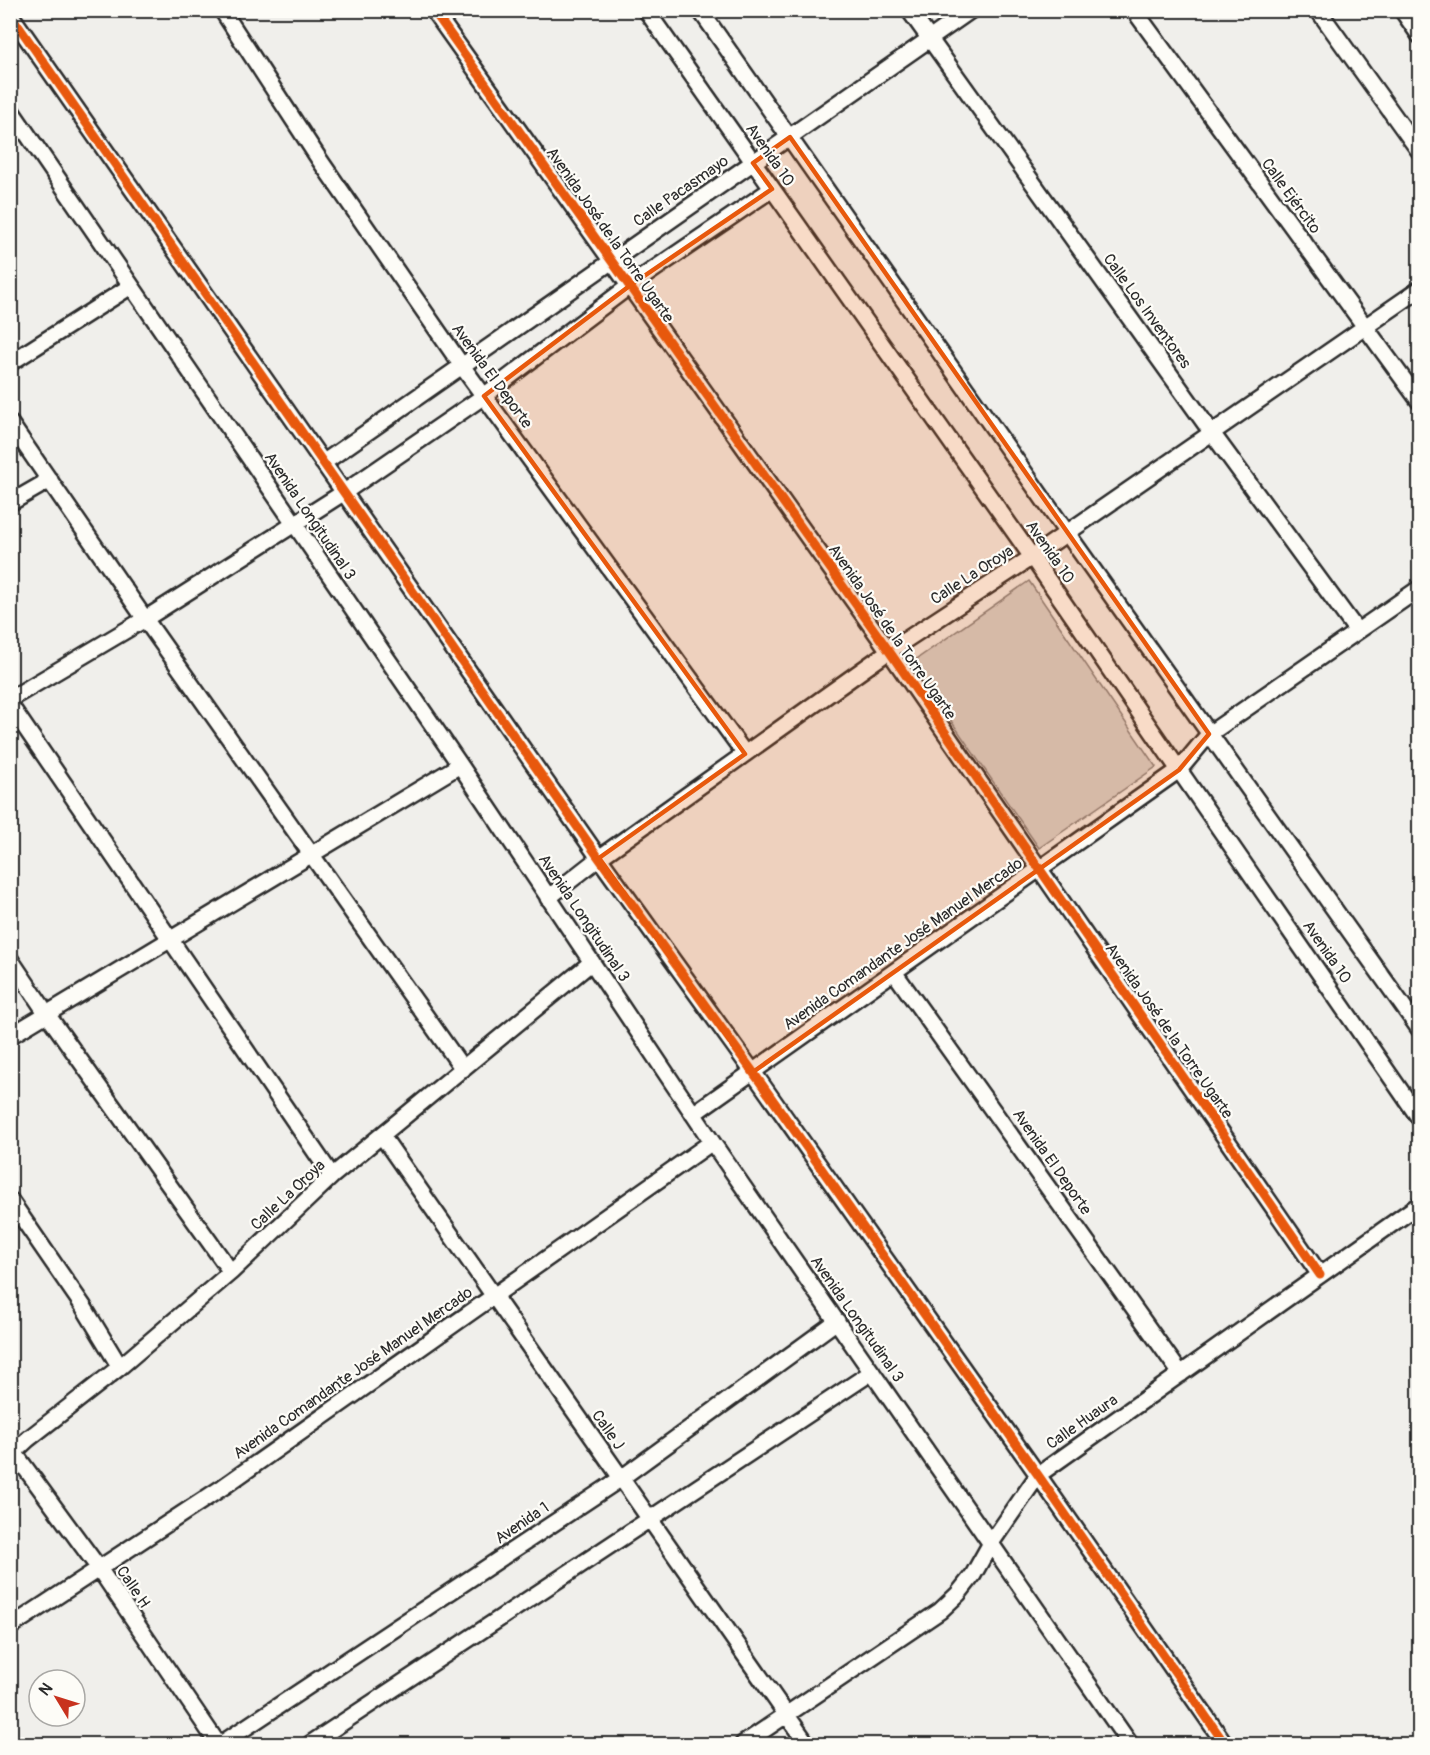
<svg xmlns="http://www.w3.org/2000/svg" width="1430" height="1755" viewBox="0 0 1430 1755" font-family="Pangolin,sans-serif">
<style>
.green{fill:#d3d2cf;stroke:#7f7e7d;stroke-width:1.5}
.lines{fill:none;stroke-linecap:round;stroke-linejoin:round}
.minor-casing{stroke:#2b2b2b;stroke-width:20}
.minor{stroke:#fdfcf7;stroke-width:15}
.cycleway-casing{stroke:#fdfcf7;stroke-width:13}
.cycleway{stroke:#e8590c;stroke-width:9}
.marked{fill:#e8590c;fill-opacity:0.2;stroke:#e8590c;stroke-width:4.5;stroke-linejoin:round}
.labels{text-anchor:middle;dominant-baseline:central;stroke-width:4.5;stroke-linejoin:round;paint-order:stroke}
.street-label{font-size:16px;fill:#2b2b2b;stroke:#fdfcf7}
</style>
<rect width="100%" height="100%" fill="#f0efeb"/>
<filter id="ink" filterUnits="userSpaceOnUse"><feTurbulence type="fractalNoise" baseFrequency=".0167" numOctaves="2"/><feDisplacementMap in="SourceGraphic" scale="12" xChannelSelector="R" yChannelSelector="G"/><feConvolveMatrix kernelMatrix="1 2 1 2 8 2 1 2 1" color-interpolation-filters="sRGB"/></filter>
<g filter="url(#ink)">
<!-- green -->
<path class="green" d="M 1029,581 L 1156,767 L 1039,848 L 911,663 Z"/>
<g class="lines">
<defs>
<path id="minor" d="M 222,10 L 321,162 L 462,366 L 745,754
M 433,10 L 889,651 L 1320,1275
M 646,10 L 1032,557 L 1420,1119
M 700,10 L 1067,533 L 1420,1030
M 909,10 L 1212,433 L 1357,631
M 1134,10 L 1420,402
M 1318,10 L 1420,152
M 1402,10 L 1420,36
M 10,14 L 599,858 L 753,1072 L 1038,1475 L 1225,1744
M 10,109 L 460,765 L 712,1142 L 1130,1744
M 10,363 L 131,286
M 10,423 L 145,619 L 463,1069
M 323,463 L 971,10
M 10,503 L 50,480
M 10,699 L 145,619 L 343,493 L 484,396 L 628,287 L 772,189
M 10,705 L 332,1176
M 548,898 L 599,858 L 889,651 L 1032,557 L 1420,289
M 10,959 L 47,1014 L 231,1272
M 894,972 L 1181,1374
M 10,1036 L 460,765
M 693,1114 L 1179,770 L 1209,734 L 1420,588
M 382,1136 L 807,1744
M 10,1200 L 83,1306 L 120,1367
M 10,1447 L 98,1567 L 218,1744
M 10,1456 L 28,1439 L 120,1367 L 231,1272 L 332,1176 L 592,962
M 10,1627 L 223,1487 L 712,1142
M 221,1744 L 620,1479 L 837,1321
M 310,1744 L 872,1372
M 743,1744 L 940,1611 L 958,1594 L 973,1575 L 991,1543 L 1038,1475 L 1420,1204"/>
</defs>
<!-- minor casing -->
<use href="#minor" class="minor-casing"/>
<!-- minor -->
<use href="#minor" class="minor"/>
<defs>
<path id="cycleway" d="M 433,10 L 889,651 L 1320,1275
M 10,14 L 599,858 L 753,1072 L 1038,1475 L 1225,1744"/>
</defs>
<!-- cycleway casing -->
<use href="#cycleway" class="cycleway-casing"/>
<!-- cycleway -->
<use href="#cycleway" class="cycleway"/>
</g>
</g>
<!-- marked area -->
<path class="marked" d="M 790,137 L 1209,734 L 1179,770 L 753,1072 L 599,858 L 745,754 L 484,396 L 628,287 L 772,189 L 753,163 Z"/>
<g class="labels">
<!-- street labels -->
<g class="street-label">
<text transform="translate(770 155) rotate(55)">Avenida 10</text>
<text transform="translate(681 191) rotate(-35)">Calle Pacasmayo</text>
<text transform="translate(1291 196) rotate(54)">Calle Ejército</text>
<text transform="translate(610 235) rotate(55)">Avenida José de la Torre Ugarte</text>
<text transform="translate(1147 311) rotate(54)">Calle Los Inventores</text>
<text transform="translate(492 376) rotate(54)">Avenida El Deporte</text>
<text transform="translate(310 516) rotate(56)">Avenida Longitudinal 3</text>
<text transform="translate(1050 552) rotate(55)">Avenida 10</text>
<text transform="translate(972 575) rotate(-33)">Calle La Oroya</text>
<text transform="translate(892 632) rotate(55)">Avenida José de la Torre Ugarte</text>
<text transform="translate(584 918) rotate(56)">Avenida Longitudinal 3</text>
<text transform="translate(903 944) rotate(-35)">Avenida Comandante José Manuel Mercado</text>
<text transform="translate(1327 952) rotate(55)">Avenida 10</text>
<text transform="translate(1169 1031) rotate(55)">Avenida José de la Torre Ugarte</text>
<text transform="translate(1052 1162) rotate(55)">Avenida El Deporte</text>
<text transform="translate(288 1195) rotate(-43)">Calle La Oroya</text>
<text transform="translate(857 1319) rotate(55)">Avenida Longitudinal 3</text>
<text transform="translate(353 1373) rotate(-35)">Avenida Comandante José Manuel Mercado</text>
<text transform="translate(1082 1422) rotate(-35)">Calle Huaura</text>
<text transform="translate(608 1430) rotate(55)">Calle J</text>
<text transform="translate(522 1523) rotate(-34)">Avenida 1</text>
<text transform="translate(133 1587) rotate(56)">Calle H</text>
</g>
</g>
<!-- margin -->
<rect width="1430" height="1755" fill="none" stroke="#fdfcf7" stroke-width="36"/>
<rect x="18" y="18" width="1394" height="1719" fill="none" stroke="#2b2b2b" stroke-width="2" filter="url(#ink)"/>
<!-- north arrow -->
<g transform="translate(57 1698) rotate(308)"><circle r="28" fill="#fdfcf7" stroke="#a9a8a5" stroke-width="1.5"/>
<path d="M0-4.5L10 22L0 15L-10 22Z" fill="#c8321e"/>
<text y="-9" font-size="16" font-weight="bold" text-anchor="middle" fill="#2b2b2b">N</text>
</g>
</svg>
